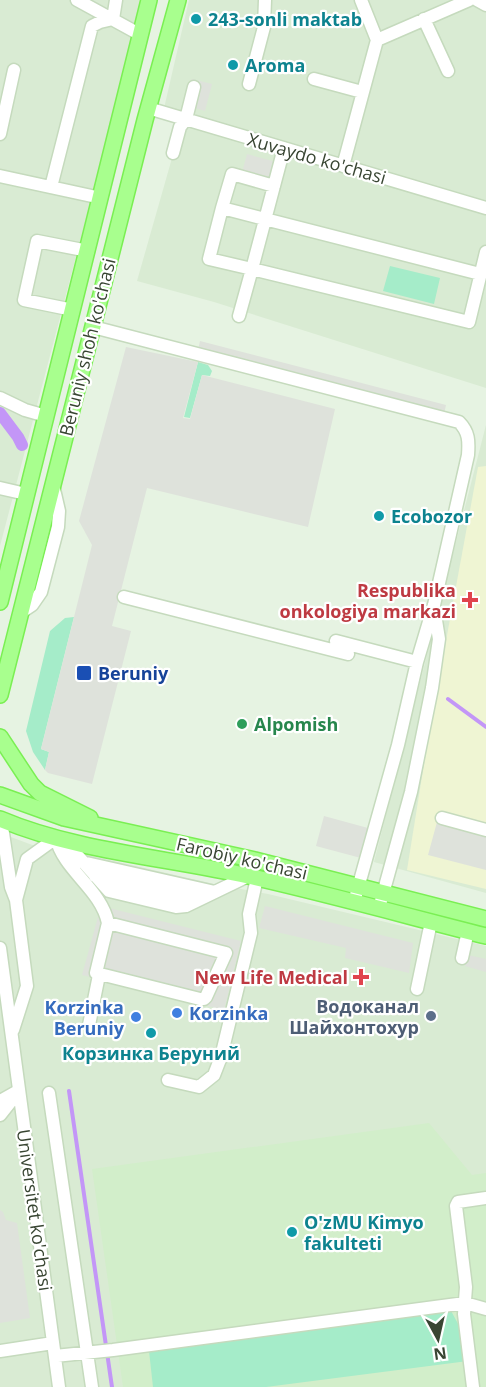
<svg xmlns="http://www.w3.org/2000/svg" width="486" height="1387" viewBox="0 0 486 1387" font-family="'Open Sans',sans-serif">
<style>
.residential{fill:#d9ebd3}
.education{fill:#d2eeca}
.medical{fill:#eff5d3}
.green{fill:#a5ecc9}
.parking{fill:#dee2db}
.lines{fill:none;stroke-linecap:round;stroke-linejoin:round}
.stream{stroke:#c396f7;stroke-width:4}
.canal{stroke:#c396f7;stroke-width:12}
.minor-casing{stroke:#c5dabd;stroke-width:15}
.major-casing{stroke:#7aef53;stroke-width:18}
.minor{stroke:#fff;stroke-width:12}
.major{stroke:#a8ff8e;stroke-width:15}
.culture-dot{fill:#0f9aa8;stroke:#fff;stroke-width:2}
.health-dot{fill:#e0444e;stroke:#fff;stroke-width:2}
.transit-dot{fill:#1a4fb4;stroke:#fff;stroke-width:2}
.leisure-dot{fill:#2e9e5b;stroke:#fff;stroke-width:2}
.shop-dot{fill:#3f7fe0;stroke:#fff;stroke-width:2}
.service-dot{fill:#5c6f8a;stroke:#fff;stroke-width:2}
.labels{text-anchor:middle;dominant-baseline:central;stroke-width:4.5;stroke-linejoin:round;paint-order:stroke}
.culture-label{font-size:18px;font-weight:bold;fill:#0d838f;stroke:#fff;text-anchor:start}
.street-label{font-size:18px;fill:#384532;stroke:#fff}
.health-label{font-size:18px;font-weight:bold;fill:#be3a42;stroke:#fff;text-anchor:end}
.transit-label{font-size:18px;font-weight:bold;fill:#164399;stroke:#fff;text-anchor:start}
.leisure-label{font-size:18px;font-weight:bold;fill:#27864d;stroke:#fff;text-anchor:start}
.service-label{font-size:18px;font-weight:bold;fill:#4e5e75;stroke:#fff;text-anchor:end}
.shop-label{font-size:18px;font-weight:bold;fill:#366cbe;stroke:#fff;text-anchor:end}
</style>
<rect width="100%" height="100%" fill="#e6f3e2"/>
<!-- residential -->
<path class="residential" d="M 0,0 L 141,0 L 114,112 L 0,546 Z
M 189,0 L 486,0 L 486,388 L 214,302 L 137,281 L 182,123 L 162,117 Z
M 486,425 L 486,893 L 374,862 Z
M 0,833 L 35,846 L 53,847 L 214,884 L 268,894 L 486,946 L 486,1387 L 0,1387 Z"/>
<!-- education -->
<path class="education" d="M 429,1123 L 472,1175 L 486,1173 L 486,1387 L 123,1387 L 92,1169 Z"/>
<!-- medical -->
<path class="medical" d="M 486,466 L 486,889 L 407,870 L 429,733 L 478,467 Z"/>
<!-- green -->
<path class="green" d="M 390,266 L 440,278 L 434,304 L 383,291 Z
M 198,362 L 208,365 L 212,371 L 210,376 L 202,375 L 190,418 L 184,417 Z
M 74,617 L 41,749 L 49,752 L 45,770 L 33,752 L 26,731 L 50,631 L 65,618 Z
M 450,1309 L 463,1333 L 468,1361 L 266,1387 L 153,1387 L 149,1351 Z"/>
<!-- parking -->
<path class="parking" d="M 192,79 L 212,84 L 205,111 L 185,105 Z
M 247,154 L 280,163 L 274,186 L 241,176 Z
M 200,341 L 446,405 L 444,414 L 198,350 Z
M 126,347 L 198,362 L 183,418 L 190,419 L 202,375 L 335,409 L 308,527 L 147,488 L 112,626 L 131,631 L 92,784 L 48,773 L 45,770 L 49,752 L 41,749 L 92,545 L 79,521 Z
M 440,811 L 486,823 L 486,870 L 428,855 Z
M 324,816 L 368,828 L 361,858 L 316,846 Z
M 101,906 L 241,941 L 224,1010 L 82,975 Z
M 265,906 L 413,943 L 409,973 L 345,958 L 346,948 L 259,928 Z
M 468,955 L 486,959 L 486,972 L 465,966 Z
M 0,1210 L 3,1212 L 6,1220 L 17,1223 L 30,1318 L 0,1323 Z"/>
<g class="lines">
<!-- stream -->
<path class="stream" d="M 448,699 L 486,727
M 69,1091 L 112,1387"/>
<!-- canal -->
<path class="canal" d="M 0,413 L 18,437 L 22,445"/>
<defs>
<path id="minor" d="M 77,0 L 141,35
M 477,0 L 486,5
M 424,19 L 448,71
M 377,40 L 469,0
M 314,79 L 362,92
M 249,84 L 264,27 L 265,0
M 148,108 L 486,208
M 0,134 L 14,70
M 284,148 L 252,269 L 469,322 L 486,252
M 173,153 L 180,127 L 186,119 L 194,87
M 343,166 L 377,40 L 361,0
M 0,176 L 101,198
M 51,187 L 92,26 L 100,22 L 113,19 L 116,0
M 222,208 L 232,174 L 274,186
M 73,310 L 24,300 L 37,241 L 88,251
M 239,316 L 252,269 L 209,259 L 222,208 L 480,274
M 93,327 L 459,422 C 469,432 469,441 468,455 L 434,605 L 417,662 L 398,745 L 356,895
M 0,398 L 25,410 L 46,416
M 0,488 L 26,494
M 124,597 L 348,654
M 20,613 L 32,605 L 41,592 L 58,527 L 59,511 L 53,485
M 336,641 L 417,662
M 442,818 L 486,830
M 1,820 L 11,887 L 16,900 L 27,986 L 13,1030
M 56,838 C 64,871 101,889 108,923 L 96,973 L 200,999 L 204,999 L 206,997 L 226,953 L 108,923
M 60,840 L 69,846 L 109,891 L 176,907 L 186,906 L 248,876
M 82,862 L 215,892
M 95,876 L 197,900
M 16,900 L 27,859 L 56,838
M 381,901 L 411,792 L 432,688 L 439,639 L 434,608
M 0,948 L 59,1387
M 462,958 L 468,931
M 417,989 L 431,922
M 89,1025 L 99,975
M 168,1080 L 199,1087 L 214,1075 L 221,1057 L 251,933 L 249,914 L 257,878
M 49,1093 L 92,1387
M 0,1101 L 18,1091
M 0,1115 L 19,1091
M 0,1351 L 53,1343
M 55,1356 L 113,1350 L 465,1303 L 486,1309
M 473,1387 L 464,1314 L 466,1287 L 456,1206 L 458,1202 L 486,1198"/>
<path id="major" d="M 0,602 L 149,0
M 0,695 L 145,120 L 178,0
M 0,737 L 31,784 L 40,793 L 90,818
M 0,795 L 64,818 L 255,860 L 486,919
M 0,819 C 75,851 168,858 248,876 C 328,894 407,916 486,936"/>
</defs>
<!-- minor casing -->
<use href="#minor" class="minor-casing"/>
<!-- major casing -->
<use href="#major" class="major-casing"/>
<!-- minor -->
<use href="#minor" class="minor"/>
<!-- major -->
<use href="#major" class="major"/>
</g>
<!-- markers -->
<g class="culture-dot">
<circle cx="196" cy="19" r="6"/>
<circle cx="233" cy="65" r="6"/>
<circle cx="379" cy="516" r="6"/>
<circle cx="151" cy="1033" r="6"/>
<circle cx="292" cy="1232" r="6"/>
</g>
<g class="health-dot">
<path d="M467 591h6v6h6v6h-6v6h-6v-6h-6v-6h6z"/>
<path d="M358 968h6v6h6v6h-6v6h-6v-6h-6v-6h6z"/>
</g>
<rect class="transit-dot" x="76" y="665" width="16" height="16" rx="3"/>
<circle class="leisure-dot" cx="242" cy="724" r="6"/>
<g class="shop-dot">
<circle cx="177" cy="1013" r="6"/>
<circle cx="136" cy="1017" r="6"/>
</g>
<circle class="service-dot" cx="431" cy="1016" r="6"/>
<g class="labels">
<!-- culture labels -->
<g class="culture-label">
<text x="208" y="19">243-sonli maktab</text>
<text x="245" y="65">Aroma</text>
<text x="391" y="516">Ecobozor</text>
<text x="151" y="1053" text-anchor="middle">Корзинка Беруний</text>
<text x="304" y="1222">O'zMU Kimyo<tspan x="304" dy="21">fakulteti</tspan></text>
</g>
<!-- street labels -->
<g class="street-label">
<text transform="translate(317 158) rotate(16)">Xuvaydo ko'chasi</text>
<text transform="translate(87 347) rotate(-76)">Beruniy shoh ko'chasi</text>
<text transform="translate(242 858) rotate(13)">Farobiy ko'chasi</text>
<text transform="translate(35 1210) rotate(82)">Universitet ko'chasi</text>
</g>
<!-- health labels -->
<g class="health-label">
<text x="456" y="590">Respublika<tspan x="456" dy="21">onkologiya markazi</tspan></text>
<text x="348" y="977">New Life Medical</text>
</g>
<!-- transit labels -->
<g class="transit-label">
<text x="98" y="673">Beruniy</text>
</g>
<!-- leisure labels -->
<g class="leisure-label">
<text x="254" y="724">Alpomish</text>
</g>
<!-- service labels -->
<g class="service-label">
<text x="419" y="1006">Водоканал<tspan x="419" dy="21">Шайхонтохур</tspan></text>
</g>
<!-- shop labels -->
<g class="shop-label">
<text x="124" y="1007">Korzinka<tspan x="124" dy="21">Beruniy</tspan></text>
<text x="189" y="1013" text-anchor="start">Korzinka</text>
</g>
</g>
<!-- north arrow -->
<g transform="translate(438 1339) rotate(172)" stroke="#ffffff" stroke-width="4.5" paint-order="stroke">
<path d="M0-4.5L10 22L0 15L-10 22Z" fill="#384532"/>
<text y="-9" font-size="16" font-weight="bold" text-anchor="middle" fill="#384532">N</text>
</g>
</svg>
